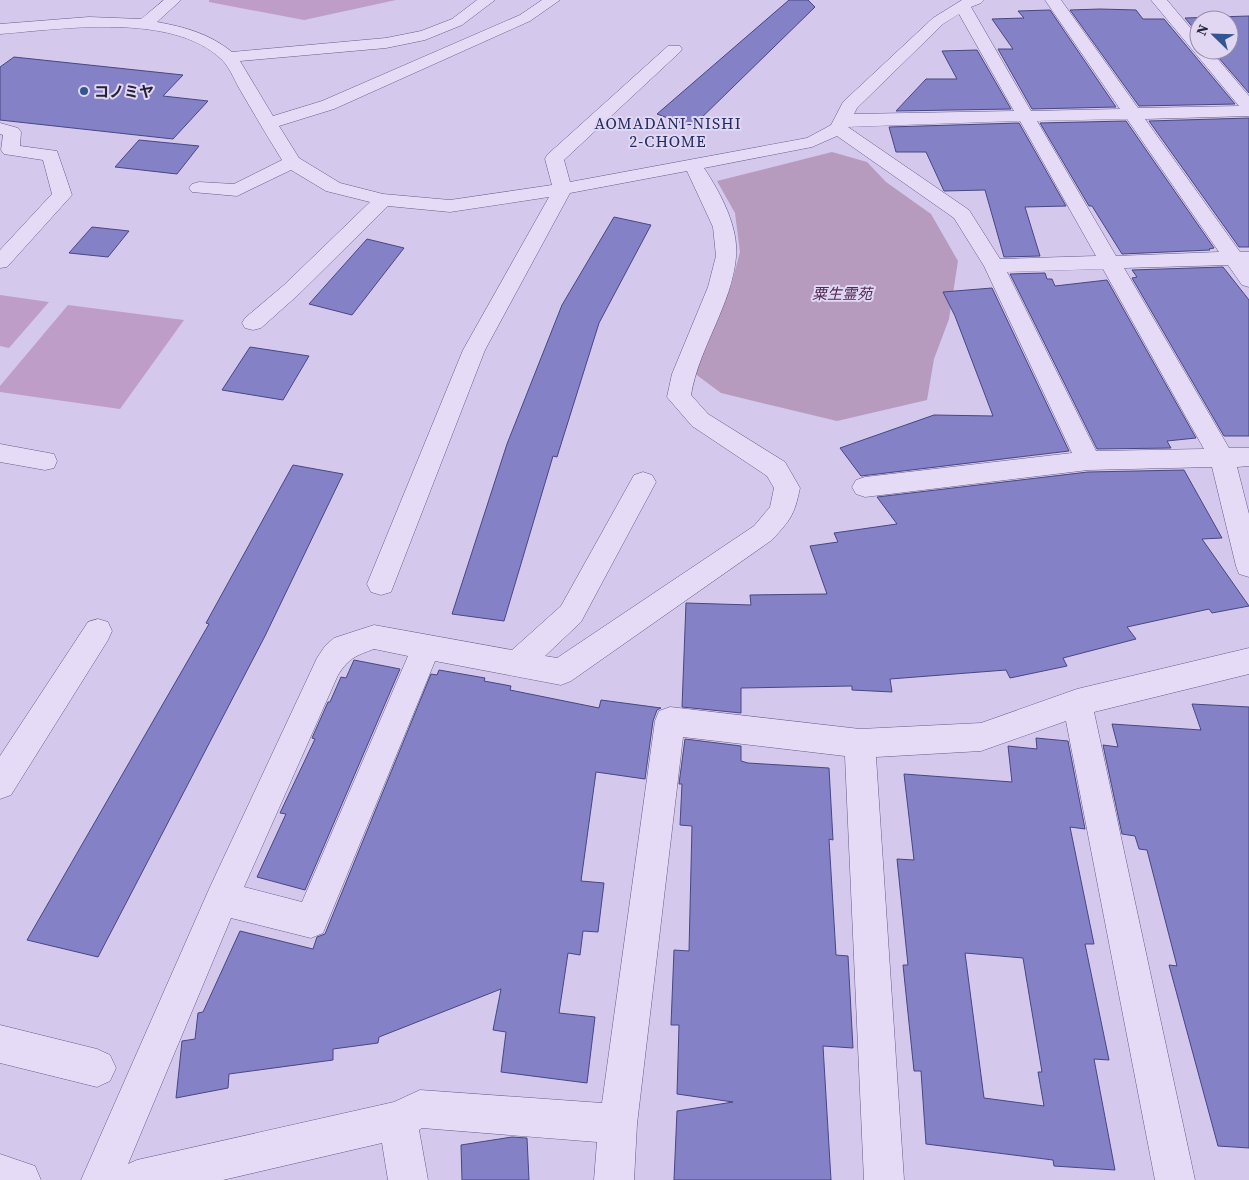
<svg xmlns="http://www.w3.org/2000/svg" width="1249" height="1180" viewBox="0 0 1249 1180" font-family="'Source Serif 4','Noto Sans JP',serif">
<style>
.green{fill:#be9dc9}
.cemetery{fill:#b69bbf}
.building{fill:#8581c7;stroke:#484684;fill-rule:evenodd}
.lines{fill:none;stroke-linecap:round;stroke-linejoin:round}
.minor-casing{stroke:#655e86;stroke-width:1}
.minor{fill:#e5dbf7;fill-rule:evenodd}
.poi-dot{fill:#335591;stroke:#e1d7f3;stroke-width:2}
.labels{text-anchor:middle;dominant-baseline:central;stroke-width:4;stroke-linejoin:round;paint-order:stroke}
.far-poi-label{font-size:15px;font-weight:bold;fill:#242138;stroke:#e1d7f3;text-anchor:start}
.far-park-label{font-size:15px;font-style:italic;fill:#4e2953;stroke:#e1d7f3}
.far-neighbourhood-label{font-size:16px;letter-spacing:1px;fill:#232c61;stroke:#e1d7f3}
</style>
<rect width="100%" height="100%" fill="#d4c8ec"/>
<!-- green -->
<path class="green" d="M 209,0 L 396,0 L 304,20 L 209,2 Z
M 0,295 L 49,302 L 9,348 L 0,346 Z
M 68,305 L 184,320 L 120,409 L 0,392 L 0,386 Z"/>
<!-- cemetery -->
<path class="cemetery" d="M 832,152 L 867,162 L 886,182 L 931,214 L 958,261 L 949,319 L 934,359 L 927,400 L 837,421 L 721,393 L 694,373 L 702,349 L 731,286 L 740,252 L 735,213 L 717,181 Z"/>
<!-- building -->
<path class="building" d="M 789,0 L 808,0 L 815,7 L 692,127 L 657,114 Z
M 1100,9 L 1136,10 L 1143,19 L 1164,19 L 1235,104 L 1139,106 L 1070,10 Z
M 1050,10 L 1116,107 L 1032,109 L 998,49 L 1013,49 L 992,19 L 1024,18 L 1018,11 Z
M 1249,16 L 1249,93 L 1212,50 L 1229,50 L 1229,20 L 1199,20 L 1199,35 L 1185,18 Z
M 977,50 L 1011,109 L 896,111 L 926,79 L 957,79 L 942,51 Z
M 14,57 L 183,75 L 163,96 L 208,101 L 173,139 L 0,120 L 0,67 Z
M 1249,118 L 1249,247 L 1239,247 L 1149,121 Z
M 1126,121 L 1214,248 L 1209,249 L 1210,250 L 1122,254 L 1092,206 L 1089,206 L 1040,123 Z
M 1019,123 L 1066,206 L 1025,207 L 1040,256 L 1004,257 L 985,190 L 944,191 L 926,152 L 896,152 L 889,127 Z
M 139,140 L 199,146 L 177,174 L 115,167 Z
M 614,217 L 651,225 L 599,323 L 557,457 L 553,456 L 504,621 L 452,614 L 507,444 L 562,305 Z
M 92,227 L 129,231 L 108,257 L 69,253 Z
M 367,239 L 404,248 L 352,315 L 309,304 Z
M 1223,267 L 1249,300 L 1249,436 L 1224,436 L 1132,278 L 1137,277 L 1132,270 Z
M 1045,273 L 1047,279 L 1052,279 L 1055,286 L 1107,280 L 1196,438 L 1167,441 L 1171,448 L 1097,449 L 1010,274 Z
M 992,288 L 1069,451 L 861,476 L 840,448 L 934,415 L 993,416 L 955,316 L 943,292 Z
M 250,347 L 309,356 L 283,400 L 222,390 Z
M 293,465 L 343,474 L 265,636 L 98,957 L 27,940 L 209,624 L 206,623 Z
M 1184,470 L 1222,538 L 1202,539 L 1249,606 L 1212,613 L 1209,609 L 1127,627 L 1136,639 L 1063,658 L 1067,666 L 1010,678 L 1006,670 L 890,679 L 892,692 L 852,690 L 852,686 L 741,688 L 741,713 L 682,707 L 686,603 L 751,605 L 750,595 L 827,594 L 810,546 L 838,542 L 834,533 L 897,524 L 877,497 L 1088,472 Z
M 354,660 L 400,669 L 305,890 L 257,877 L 286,814 L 280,813 L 315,739 L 312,738 L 328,702 L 330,702 L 341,677 L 346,678 Z
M 439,670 L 485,678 L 484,681 L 511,686 L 510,690 L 599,708 L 601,700 L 661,708 L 657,710 L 653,721 L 645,779 L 596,772 L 581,881 L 604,883 L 598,932 L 583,931 L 580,955 L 568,953 L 559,1013 L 595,1017 L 587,1083 L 501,1072 L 506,1032 L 493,1030 L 501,989 L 379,1037 L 378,1043 L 333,1049 L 333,1060 L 229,1074 L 228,1088 L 176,1098 L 182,1041 L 195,1039 L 198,1013 L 203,1012 L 240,931 L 313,949 L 317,937 L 325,934 L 431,674 L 437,675 Z
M 1192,704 L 1249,707 L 1249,1148 L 1218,1146 L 1169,965 L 1177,966 L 1147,850 L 1139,849 L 1135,836 L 1122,834 L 1103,745 L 1118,747 L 1112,724 L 1201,730 Z
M 1036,738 L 1068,741 L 1085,829 L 1070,827 L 1094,944 L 1085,944 L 1109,1060 L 1094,1059 L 1115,1170 L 1054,1166 L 1053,1160 L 926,1144 L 921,1071 L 914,1071 L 903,965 L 908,965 L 897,859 L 914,860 L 904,774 L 1012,782 L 1008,746 L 1037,749 ZM 965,953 L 1023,958 L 1042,1072 L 1038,1072 L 1044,1106 L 984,1098 Z
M 685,739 L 741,746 L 741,761 L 748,763 L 829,768 L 833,840 L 829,839 L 836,955 L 848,956 L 853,1048 L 823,1046 L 831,1180 L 674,1180 L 677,1111 L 733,1102 L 677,1094 L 679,1025 L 671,1025 L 674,950 L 689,951 L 692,826 L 680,825 L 682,784 L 679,784 Z
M 512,1137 L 527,1138 L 529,1180 L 462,1180 L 461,1145 Z"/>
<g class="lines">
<defs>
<path id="minor" d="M 164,0 L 181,0 L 157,22 C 185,27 210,34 232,52 L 386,38 L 421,31 L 452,19 L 477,0 L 495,0 L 462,25 L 425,40 L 386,48 L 240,61 L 273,116 L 322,101 L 520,15 L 542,0 L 560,0 L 530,21 L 334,109 L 279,126 L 299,158 L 340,183 L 383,194 L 450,200 L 552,185 L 545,159 L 547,155 L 668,46 L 680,46 L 682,49 L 680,52 L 564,160 L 570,182 L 807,138 L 831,125 L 843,102 L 933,18 L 962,0 L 984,0 L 981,3 L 971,7 L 1031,111 L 1120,109 L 1045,0 L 1061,0 L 1138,108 L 1239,106 L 1151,0 L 1167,0 L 1199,38 L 1199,50 L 1210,50 L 1249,96 L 1249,116 L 1145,119 L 1240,252 L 1249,252 L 1249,287 L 1242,285 L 1228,265 L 1124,268 L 1229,448 L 1249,448 L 1249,466 L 1237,467 L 1249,514 L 1249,577 L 1239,574 L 1236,566 L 1212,467 L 1088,470 L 865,497 L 856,494 L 852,487 L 856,480 L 865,477 L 1072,453 L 984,266 L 954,218 L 837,136 L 812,147 L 704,168 C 720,192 739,227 736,257 C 732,305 699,347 691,395 L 708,414 L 785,462 L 800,488 C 794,516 791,519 772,540 L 571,681 L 561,685 L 435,661 L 323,933 L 311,938 L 231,918 L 128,1164 L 137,1160 L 394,1102 L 420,1090 L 602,1103 L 655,721 L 659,711 L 670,707 L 860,729 L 981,723 L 1077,689 L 1249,648 L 1249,674 L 1094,712 L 1195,1180 L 1155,1180 L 1066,721 L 981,751 L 876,757 L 904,1180 L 864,1180 L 845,756 L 683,737 L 637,1124 L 634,1180 L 594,1180 L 597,1142 L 422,1128 L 419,1130 L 428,1180 L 388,1180 L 382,1143 L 223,1180 L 81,1180 L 210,887 L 317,658 L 325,646 L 334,638 L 374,625 L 512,650 L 561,606 L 634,475 L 643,472 L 652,475 L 656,482 L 581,622 L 545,656 L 557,658 L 754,526 L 770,507 L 774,488 L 767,476 L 692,426 L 667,397 L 672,374 L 708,287 L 716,256 L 713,227 L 687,171 L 570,193 L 485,350 L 391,592 L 381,595 L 371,592 L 367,584 L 463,350 L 549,197 L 450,212 L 388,206 L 298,295 L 261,328 L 253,330 L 245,328 L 242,323 L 245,318 L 284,285 L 370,202 L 326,191 L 291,170 L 237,196 L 192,192 L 189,188 L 192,184 L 199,182 L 234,184 L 282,160 C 267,136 253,112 239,88 C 234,79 229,66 221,59 C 172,12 62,29 0,34 L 0,24 L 89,17 L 141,19 ZM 959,14 L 1014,111 L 854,114 L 857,108 L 943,24 ZM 1127,119 L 1219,252 L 1116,256 L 1037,121 ZM 1020,121 L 1096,256 L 1000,259 L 969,210 L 848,127 ZM 1103,269 L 1204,449 L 1096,451 L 1007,272 ZM 374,649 L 408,656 L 302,902 L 244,887 L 338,675 C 349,658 355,656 374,649 Z
M 0,123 L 18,128 L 21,132 L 20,146 L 57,151 L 72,195 L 7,267 L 0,268 L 0,250 L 52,194 L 43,160 L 4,154 L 1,150 L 3,135 L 0,134 Z
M 0,444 L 54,454 L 57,461 L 54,468 L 45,470 L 0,462 Z
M 98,619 L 108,622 L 112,631 L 108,640 L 11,795 L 0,799 L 0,756 L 88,622 Z
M 0,1025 L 97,1049 L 110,1055 L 116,1068 L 110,1081 L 97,1087 L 0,1063 Z
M 0,1154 L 35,1166 L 41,1180 L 0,1180 Z"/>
</defs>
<!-- minor casing -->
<use href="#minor" class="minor-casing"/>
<!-- minor -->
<use href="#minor" class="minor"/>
</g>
<!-- markers -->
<circle class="poi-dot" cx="84" cy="91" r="5"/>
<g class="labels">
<!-- far-poi labels -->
<g class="far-poi-label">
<text x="94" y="91">コノミヤ</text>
</g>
<!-- far-park labels -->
<g class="far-park-label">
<text x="842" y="293">粟生霊苑</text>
</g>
<!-- far-neighbourhood labels -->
<g class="far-neighbourhood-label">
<text x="668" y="123">AOMADANI-NISHI<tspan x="668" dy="18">2-CHOME</tspan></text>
</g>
</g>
<!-- north arrow -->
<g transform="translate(1214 35) rotate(293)"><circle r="24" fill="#e1d7f3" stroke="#958ea8"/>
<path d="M0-4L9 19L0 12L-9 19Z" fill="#335591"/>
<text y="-8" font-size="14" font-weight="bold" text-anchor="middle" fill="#242138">N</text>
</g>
</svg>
